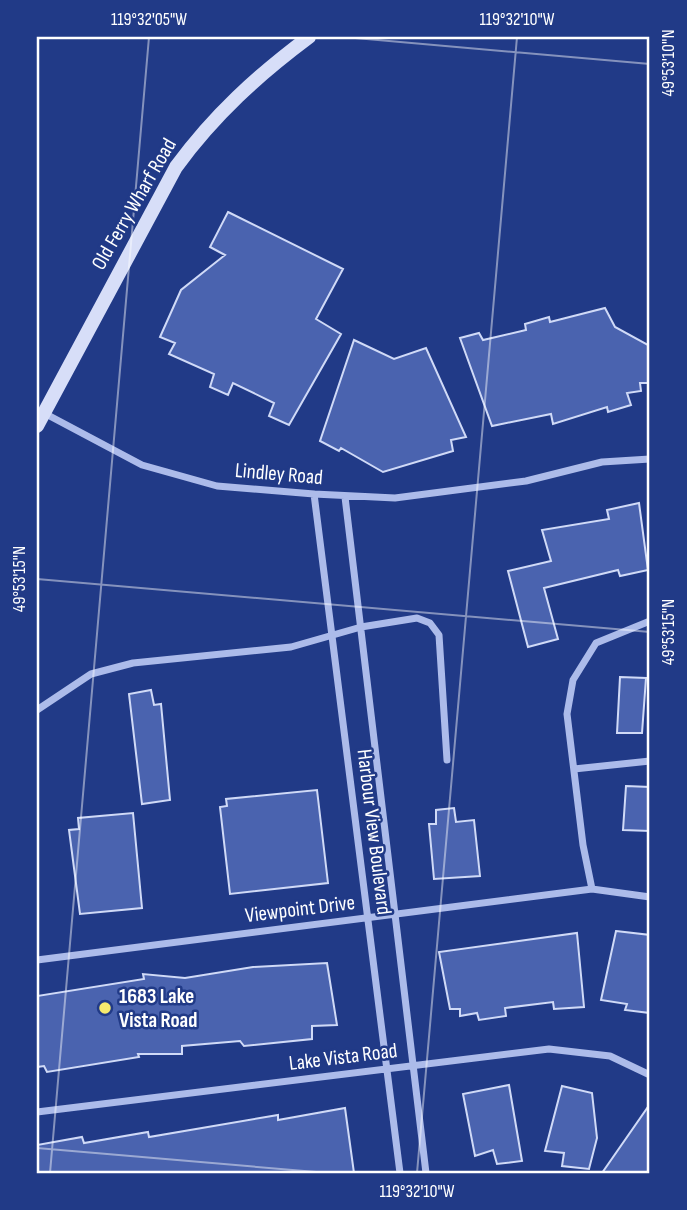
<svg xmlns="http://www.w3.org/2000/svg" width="687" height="1210" viewBox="0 0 687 1210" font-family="'Sofia Sans Condensed',sans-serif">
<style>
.building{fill:#4a63af;stroke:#d0daf7;stroke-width:2}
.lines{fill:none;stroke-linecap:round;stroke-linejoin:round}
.street{stroke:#acbbea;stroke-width:7}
.secondary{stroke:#d7def8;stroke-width:14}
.ticks{fill:none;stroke:#fff;stroke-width:2;stroke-opacity:0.45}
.poi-dot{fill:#f6ea6e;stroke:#213a87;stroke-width:2.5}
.labels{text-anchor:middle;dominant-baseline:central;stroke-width:5;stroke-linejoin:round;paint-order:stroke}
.street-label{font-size:21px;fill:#fff;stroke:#213a87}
.poi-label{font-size:21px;font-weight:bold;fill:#fff;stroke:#213a87;text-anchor:start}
.neatline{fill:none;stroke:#fff;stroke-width:2.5}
.ticks-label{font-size:18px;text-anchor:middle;fill:#fff}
</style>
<rect width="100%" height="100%" fill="#213a87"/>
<!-- building -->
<path class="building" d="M 228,212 L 343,269 L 316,319 L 341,334 L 289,425 L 269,416 L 274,403 L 233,383 L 228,395 L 210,387 L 214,374 L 169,354 L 175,343 L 160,337 L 181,290 L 225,255 L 210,247 Z
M 605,308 L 615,327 L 650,346 L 650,383 L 640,383 L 641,391 L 627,393 L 631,405 L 608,412 L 607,407 L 553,424 L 551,414 L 492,426 L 460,338 L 479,333 L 483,340 L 526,330 L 525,324 L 549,317 L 550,322 Z
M 354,340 L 394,359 L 426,348 L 466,437 L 451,440 L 453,451 L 383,472 L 341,448 L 339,451 L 320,441 Z
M 639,503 L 648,570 L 620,576 L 618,570 L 544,588 L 558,639 L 528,647 L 508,571 L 551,561 L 542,530 L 609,519 L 607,510 Z
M 620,677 L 646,678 L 642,733 L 617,733 Z
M 151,690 L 154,705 L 161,704 L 170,800 L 142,804 L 129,694 Z
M 626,786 L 650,787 L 650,831 L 623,830 Z
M 317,790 L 328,883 L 230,894 L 220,807 L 227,806 L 226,799 Z
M 454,808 L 456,822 L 474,820 L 480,876 L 434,879 L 429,824 L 436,824 L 436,810 Z
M 133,813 L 142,908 L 80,914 L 69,830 L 79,829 L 78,818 Z
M 616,931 L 650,935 L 650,1013 L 625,1010 L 627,1004 L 601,1000 Z
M 577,933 L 584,1007 L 554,1009 L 553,1002 L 505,1008 L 506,1016 L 479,1020 L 477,1013 L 460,1016 L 460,1009 L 450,1009 L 439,952 Z
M 327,963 L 337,1025 L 312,1026 L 312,1039 L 244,1046 L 240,1041 L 182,1046 L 182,1054 L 138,1054 L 139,1057 L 47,1072 L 44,1066 L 37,1067 L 37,996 L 144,979 L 143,974 L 185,978 L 253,967 Z
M 509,1085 L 522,1161 L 497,1164 L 493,1150 L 475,1156 L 463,1094 Z
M 562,1086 L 592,1093 L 597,1138 L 589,1169 L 562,1166 L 564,1153 L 545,1151 Z
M 650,1104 L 650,1173 L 602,1173 Z
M 345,1108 L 354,1173 L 37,1173 L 37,1145 L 82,1137 L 84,1143 L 148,1132 L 149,1137 L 278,1115 L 278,1120 Z"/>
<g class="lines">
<!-- street -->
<path class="street" d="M 44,413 L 142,465 L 217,486 L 314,494 L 395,498 L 526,481 L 602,462 L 650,459
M 314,494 L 400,1173
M 345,497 L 426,1173
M 37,710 L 91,674 L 133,663 L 291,647 L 361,627 L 417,618 L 430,623 L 439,635 L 447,760
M 574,769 L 650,761
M 592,889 L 583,845 L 567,714 L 573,680 L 596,643 L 650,621
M 37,960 L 592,889 L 650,897
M 37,1112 L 549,1049 L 610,1056 L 650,1075"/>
<!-- secondary -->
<path class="secondary" d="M 37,426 L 176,167 C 214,115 258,75 309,37"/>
</g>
<!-- ticks -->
<path class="ticks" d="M 344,37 L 650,64M 37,579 L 650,632M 37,1148 L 328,1173M 50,1173 L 149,37M 417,1173 L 517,37"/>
<!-- markers -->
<circle class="poi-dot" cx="105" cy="1008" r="7"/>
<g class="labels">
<!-- street labels -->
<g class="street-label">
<text transform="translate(134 204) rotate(-60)">Old Ferry Wharf Road</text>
<text transform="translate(279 474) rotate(5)">Lindley Road</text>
<text transform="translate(374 832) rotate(83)">Harbour View Boulevard</text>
<text transform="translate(300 909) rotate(-7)">Viewpoint Drive</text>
<text transform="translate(343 1057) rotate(-7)">Lake Vista Road</text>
</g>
<!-- poi labels -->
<g class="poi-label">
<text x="119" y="996">1683 Lake<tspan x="119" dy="24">Vista Road</tspan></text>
</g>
</g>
<!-- border -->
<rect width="687" height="1210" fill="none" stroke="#213a87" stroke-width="77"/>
<rect x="38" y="38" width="610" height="1134" class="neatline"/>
<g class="ticks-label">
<text x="149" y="25">119°32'05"W</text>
<text x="517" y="25">119°32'10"W</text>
<text transform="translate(668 63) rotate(-90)" y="6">49°53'10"N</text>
<text transform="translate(19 579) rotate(-90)" y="6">49°53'15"N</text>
<text transform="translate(668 632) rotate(-90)" y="6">49°53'15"N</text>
<text x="417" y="1197">119°32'10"W</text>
</g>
</svg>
